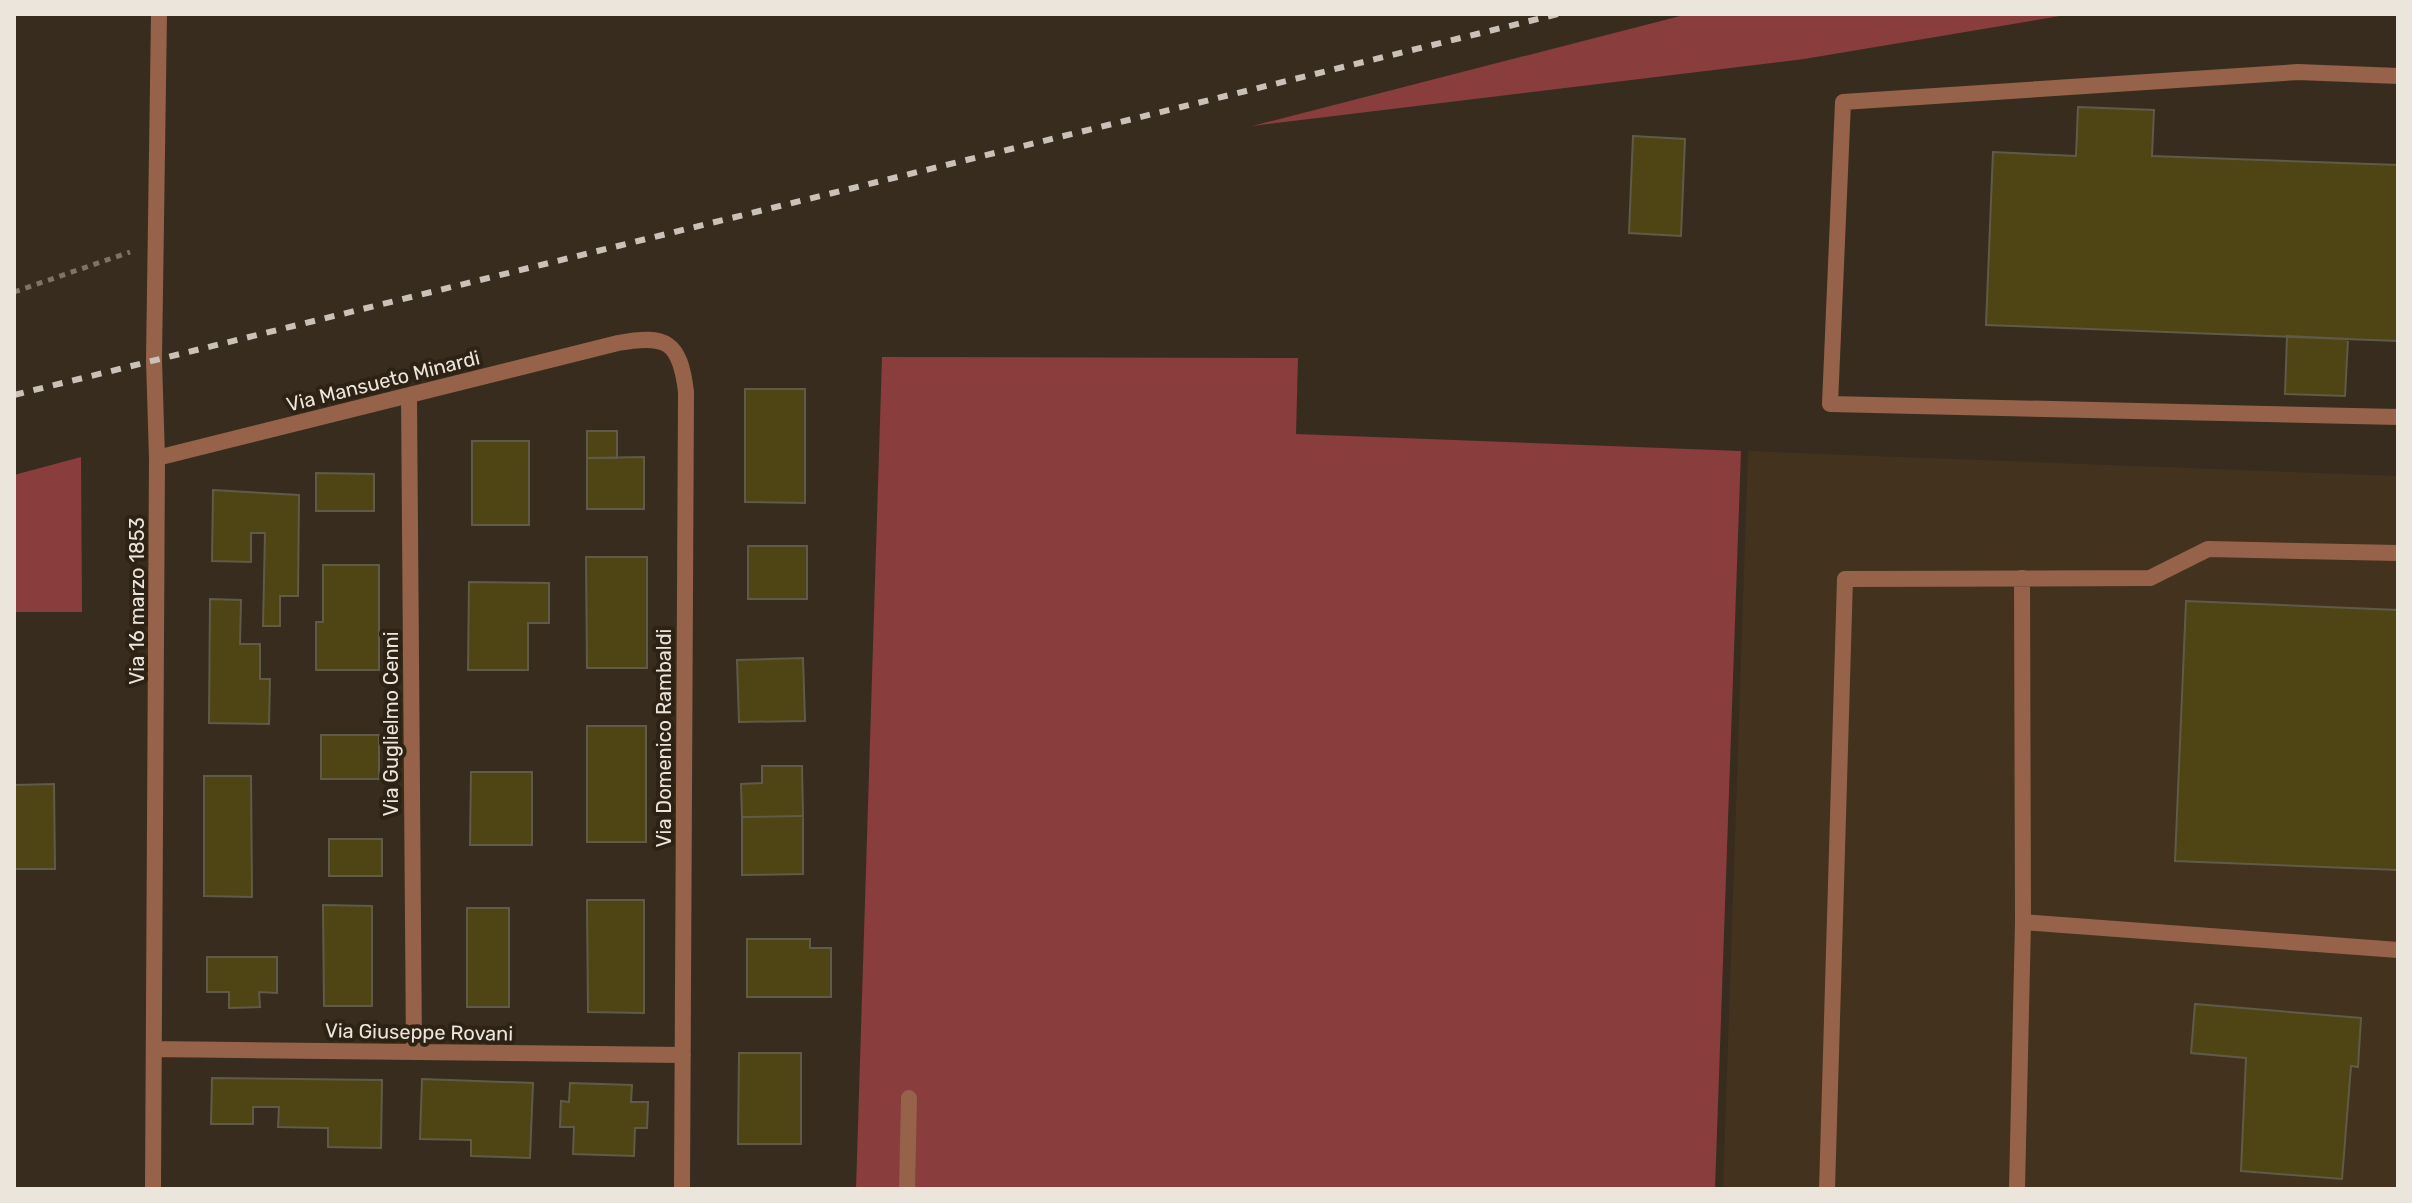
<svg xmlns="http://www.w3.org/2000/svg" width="2412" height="1203" viewBox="0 0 2412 1203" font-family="Rubik,sans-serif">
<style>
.built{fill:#42321e}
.green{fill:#893d3d}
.building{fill:#4f4414;stroke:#5f5b48;stroke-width:2}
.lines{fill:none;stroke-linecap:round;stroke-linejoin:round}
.path{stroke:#7d7367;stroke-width:5;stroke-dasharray:6 6;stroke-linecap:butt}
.service{stroke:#96624a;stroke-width:16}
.minor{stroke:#96624a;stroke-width:16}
.rail{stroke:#cac2b8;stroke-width:6;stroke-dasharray:10 10;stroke-linecap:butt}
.labels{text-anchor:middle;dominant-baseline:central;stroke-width:8;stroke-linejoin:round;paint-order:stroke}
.street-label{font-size:20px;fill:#ece5dc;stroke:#2e2215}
</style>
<rect width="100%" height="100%" fill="#382c1e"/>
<!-- built -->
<path class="built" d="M 1748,451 L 2398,476 L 2398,1189 L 1723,1189 Z"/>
<!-- green -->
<path class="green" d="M 1688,14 L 2072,14 L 1804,59 L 1252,126 Z
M 882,357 L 1298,358 L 1296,434 L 1741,451 L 1715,1189 L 856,1189 Z
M 81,457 L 82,612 L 14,612 L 14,475 Z"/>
<!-- building -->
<path class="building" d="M 2078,107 L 2154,110 L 2152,156 L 2398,165 L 2398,341 L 1986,325 L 1993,152 L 2076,156 Z
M 1633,136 L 1685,139 L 1681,236 L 1629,233 Z
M 2287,336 L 2348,339 L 2345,396 L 2285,394 Z
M 745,389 L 805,389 L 805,503 L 745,502 Z
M 587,431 L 617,431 L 617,458 L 587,458 Z
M 472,441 L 529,441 L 529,525 L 472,525 Z
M 644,457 L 644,509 L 587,509 L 587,458 Z
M 316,473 L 374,474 L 374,511 L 316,511 Z
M 213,490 L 299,495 L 298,596 L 280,596 L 280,626 L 263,626 L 265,533 L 251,533 L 251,562 L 212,561 Z
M 748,546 L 807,546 L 807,599 L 748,599 Z
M 586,557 L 647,557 L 647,668 L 587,668 Z
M 323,565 L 379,565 L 379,670 L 316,670 L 316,622 L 323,622 Z
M 469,582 L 549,583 L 549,623 L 528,623 L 528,670 L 468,670 Z
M 210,599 L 241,600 L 240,644 L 260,644 L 260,679 L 270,679 L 269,724 L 209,723 Z
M 2186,601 L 2398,610 L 2398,870 L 2175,861 Z
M 803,658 L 805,721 L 739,722 L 737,660 Z
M 587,726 L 646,726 L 646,842 L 587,842 Z
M 321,735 L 379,735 L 379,779 L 321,779 Z
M 762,766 L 802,766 L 803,816 L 742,817 L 741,784 L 762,783 Z
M 471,772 L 532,772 L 532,845 L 470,845 Z
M 204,776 L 251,776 L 252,897 L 204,896 Z
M 54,784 L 55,869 L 14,869 L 14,785 Z
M 803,816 L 803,874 L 742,875 L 742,817 Z
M 329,839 L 382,839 L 382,876 L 329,876 Z
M 587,900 L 644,900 L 644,1013 L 588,1012 Z
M 323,905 L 372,906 L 372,1006 L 324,1006 Z
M 467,908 L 509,908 L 509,1007 L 467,1007 Z
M 747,939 L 810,939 L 810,948 L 831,948 L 831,997 L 747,997 Z
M 207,957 L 277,957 L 277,993 L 259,992 L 260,1007 L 229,1008 L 229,992 L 207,992 Z
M 2195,1004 L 2361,1018 L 2358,1067 L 2351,1066 L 2342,1179 L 2241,1171 L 2246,1058 L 2191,1053 Z
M 739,1053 L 801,1053 L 801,1144 L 738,1144 Z
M 212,1078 L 382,1080 L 381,1148 L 328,1147 L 328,1128 L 278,1127 L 279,1107 L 253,1107 L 253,1124 L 211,1124 Z
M 422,1079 L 533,1083 L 530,1158 L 471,1156 L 471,1140 L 420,1139 Z
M 570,1083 L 632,1085 L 631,1102 L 648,1102 L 647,1128 L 635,1128 L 634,1156 L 573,1154 L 574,1127 L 560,1127 L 561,1101 L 569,1102 Z"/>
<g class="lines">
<!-- path -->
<path class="path" d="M 14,292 L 130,252"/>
<!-- service -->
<path class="service" d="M 2398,76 L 2298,72 L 1843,102 L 1830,404 L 2398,417
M 2023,922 L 2398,950
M 907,1189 L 909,1098
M 1827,1189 L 1845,579 L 2150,578 L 2208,549 L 2398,553
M 2017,1189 L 2023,922 L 2022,578"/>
<!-- minor -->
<path class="minor" d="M 409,396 L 414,1052
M 157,458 L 618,343 C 666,334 680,341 686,392 L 682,1189
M 154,1049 L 683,1055
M 153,1189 L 157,458 L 154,360 L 159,14"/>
<!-- rail -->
<path class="rail" d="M 14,395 L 1558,14"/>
</g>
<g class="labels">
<!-- street labels -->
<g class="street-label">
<text transform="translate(383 381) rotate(-14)">Via Mansueto Minardi</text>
<text transform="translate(137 601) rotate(-90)">Via 16 marzo 1853</text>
<text transform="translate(391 724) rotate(-90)">Via Guglielmo Cenni</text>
<text transform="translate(664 738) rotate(-90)">Via Domenico Rambaldi</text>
<text transform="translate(419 1032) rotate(1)">Via Giuseppe Rovani</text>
</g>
</g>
<!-- border -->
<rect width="2412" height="1203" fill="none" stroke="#ece5dc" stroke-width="32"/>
</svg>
